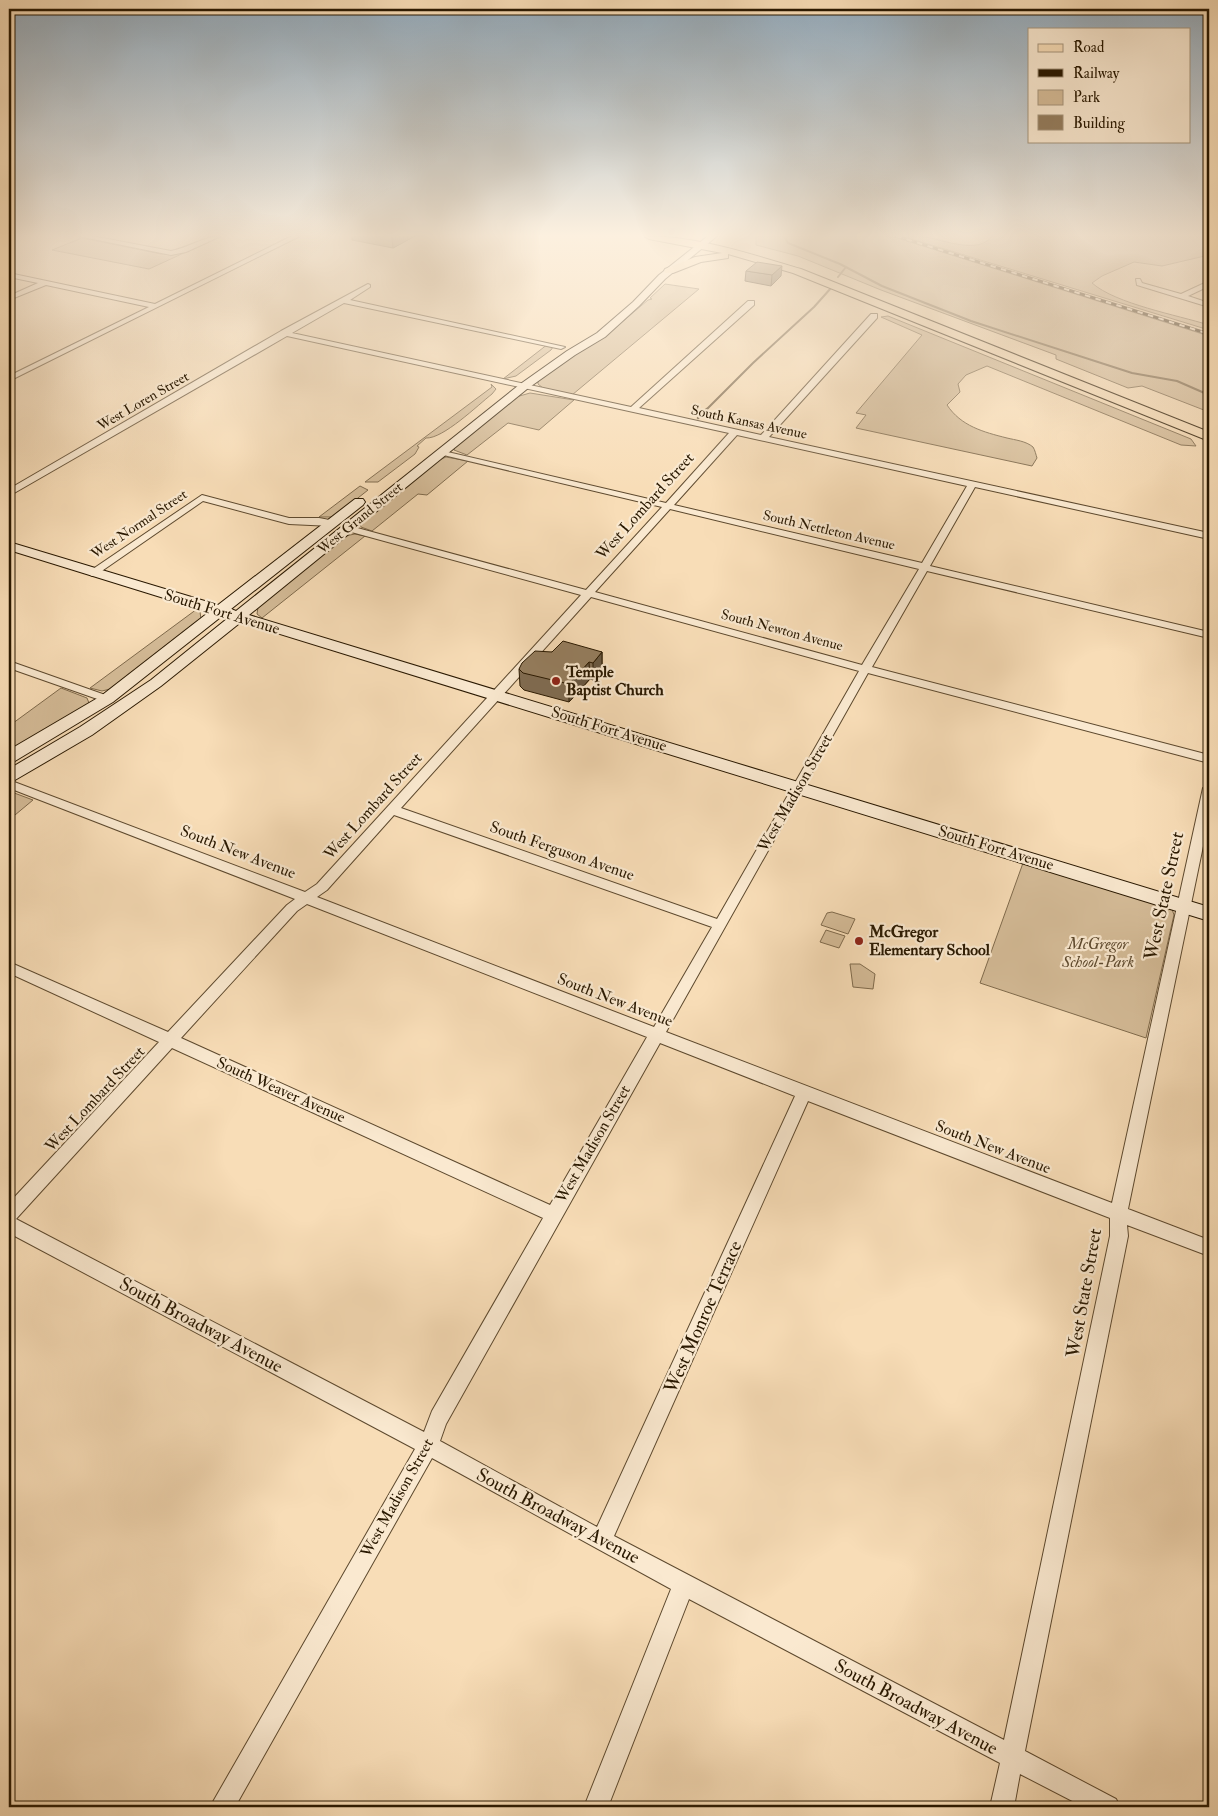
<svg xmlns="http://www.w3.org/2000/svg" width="1218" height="1816" viewBox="0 0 1218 1816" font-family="'IM FELL Double Pica',serif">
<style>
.green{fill:#d5bc98;stroke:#7f6a4c}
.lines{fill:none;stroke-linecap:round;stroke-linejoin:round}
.stream-far1{stroke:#7b6649;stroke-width:2}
.stream{stroke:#7b6649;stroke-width:2.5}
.street-casing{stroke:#5d492e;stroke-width:2}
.secondary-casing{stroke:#291800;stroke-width:2}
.primary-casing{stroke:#291800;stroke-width:2}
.street{fill:#fae9d0;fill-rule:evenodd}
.secondary{fill:#fae9d0;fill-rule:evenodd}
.primary{fill:#f8ddb7;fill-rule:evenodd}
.rail-casing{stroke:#291800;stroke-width:3}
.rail{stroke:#fae9d0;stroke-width:2;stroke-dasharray:5.5;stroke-linecap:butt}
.wall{fill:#806c52;stroke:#291800}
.shaded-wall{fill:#685842;stroke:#291800}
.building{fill:#957e5f;stroke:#291800}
.poi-dot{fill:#8f2418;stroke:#fae9d0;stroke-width:2}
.labels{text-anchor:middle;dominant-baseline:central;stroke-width:4.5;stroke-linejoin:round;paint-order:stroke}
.far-street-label{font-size:14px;fill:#291800;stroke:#fae9d0}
.street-label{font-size:16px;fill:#291800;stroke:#fae9d0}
.poi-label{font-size:16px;font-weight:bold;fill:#291800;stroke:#fae9d0;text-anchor:start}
.park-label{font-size:16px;font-style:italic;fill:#5d492e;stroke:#fae9d0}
.near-street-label{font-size:19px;fill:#291800;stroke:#fae9d0}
</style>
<rect width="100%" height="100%" fill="#f8ddb7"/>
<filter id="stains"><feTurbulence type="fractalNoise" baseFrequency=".004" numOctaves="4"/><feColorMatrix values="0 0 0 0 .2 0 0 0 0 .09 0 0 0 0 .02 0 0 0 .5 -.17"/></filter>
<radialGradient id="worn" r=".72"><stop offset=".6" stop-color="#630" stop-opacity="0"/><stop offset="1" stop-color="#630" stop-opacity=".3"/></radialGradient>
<!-- green -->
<path class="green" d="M 756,236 L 891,236 L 1209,336 L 1209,412 L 1142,386 L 1128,388 L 1056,359 L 1056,355 L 881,290 L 798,256 L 756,245 Z
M 902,236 C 910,236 918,235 925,237 C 944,240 979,255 992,236 L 1209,236 L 1209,255 L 1162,266 L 1134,262 L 1102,276 L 1092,283 C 1116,304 1177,315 1209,325 L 1209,330 Z
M 82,238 L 161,254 L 186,252 L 149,269 L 52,250 Z
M 665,284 L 699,289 L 572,395 L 543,388 L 538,384 L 538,381 L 564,360 L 608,334 L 648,300 L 652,299 L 650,298 Z
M 888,316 L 1191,439 L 1196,446 L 1181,445 L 987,366 L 966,375 L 958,384 L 960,392 L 947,405 C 961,426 983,432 1007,438 C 1015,440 1026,441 1033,447 C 1035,450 1036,455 1037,458 L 1032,466 L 856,428 L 866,415 L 856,413 L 922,335 L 881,317 Z
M 548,344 L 553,347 L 551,350 L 516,376 L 503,379 Z
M 491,384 L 496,389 L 492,394 C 478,405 443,439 426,438 L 417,446 L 419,447 L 415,454 L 378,482 L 365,482 L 492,387 Z
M 530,393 L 574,400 L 539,430 L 508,423 L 467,455 L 454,450 L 455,447 L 516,397 Z
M 446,457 L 468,461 L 427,495 L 418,494 L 372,531 L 361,527 L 360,524 L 437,461 Z
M 360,486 L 368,490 L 334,517 L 319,517 Z
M 355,534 L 365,536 L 262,618 L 257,614 L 258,607 L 345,536 Z
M 197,609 L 200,612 L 201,619 L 110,689 L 102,691 L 90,688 Z
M 61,688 L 87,698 L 89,703 L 81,711 L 9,751 L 9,726 Z
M 9,791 L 33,800 L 9,820 Z
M 1023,863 L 1172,909 L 1174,915 L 1146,1038 L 980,983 Z
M 832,912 L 855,919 L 848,934 L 821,925 L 827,913 Z
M 826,930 L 845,936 L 839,948 L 820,942 Z
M 850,964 L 860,964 L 875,974 L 873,989 L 853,987 Z"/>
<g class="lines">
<!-- stream-far1 -->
<path class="stream-far1" d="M 784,236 L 788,243 L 840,264 L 882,286 L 971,321 L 1132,373 L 1177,381 L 1209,395
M 838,277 L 846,267
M 705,411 L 753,363 L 814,307 L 831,288"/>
<!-- stream -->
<path class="stream" d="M 698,418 L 707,409"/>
<defs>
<path id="street" d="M 78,236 L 92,236 L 171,251 C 188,248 204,236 221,236 L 186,252 L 171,255 Z
M 292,236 L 300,236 L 9,381 L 9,376 L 149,307 L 46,285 L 9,300 L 9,296 L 38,283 L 9,277 L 9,273 L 155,304 Z
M 1136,279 L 1140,279 L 1142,283 L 1181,294 L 1209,281 L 1209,286 L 1188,296 L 1209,303 L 1209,307 L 1137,285 Z
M 368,284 L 370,285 L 370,287 L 350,300 L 565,347 L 561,349 L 344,303 L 292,333 L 631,407 L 748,301 L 754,301 L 754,305 L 639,408 L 761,435 L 871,314 L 877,314 L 877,318 L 769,437 L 1209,533 L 1209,539 L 975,487 L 930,566 L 1209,632 L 1209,638 L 927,571 L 872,667 L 1209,755 L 1209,763 L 868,673 L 666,1032 L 1112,1203 L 1203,788 L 1209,784 L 1209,817 L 1128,1209 L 1209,1240 L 1209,1256 L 1127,1225 L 1128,1236 L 1025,1751 L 1116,1799 L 1120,1807 L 1084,1807 L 1020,1774 L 1014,1807 L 990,1807 L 1000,1763 L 689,1599 L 608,1807 L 584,1807 L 671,1589 L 432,1458 L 235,1807 L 210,1807 L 415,1449 L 9,1233 L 9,1203 L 159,1042 L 9,973 L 9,962 L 168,1032 L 287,905 L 295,899 L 9,788 L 9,780 L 305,892 L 317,884 L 581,595 L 344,530 L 344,526 L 350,526 L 586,590 L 662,507 L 439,454 L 439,450 L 666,503 L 729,433 L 287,336 L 9,496 L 9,489 L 281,331 ZM 737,435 L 967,486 L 922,563 L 674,505 ZM 670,509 L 919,569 L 862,665 L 595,592 ZM 591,597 L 859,671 L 717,919 L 401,808 ZM 394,815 L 712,927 L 654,1027 L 317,897 L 327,890 ZM 307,904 L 647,1037 L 550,1205 L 181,1038 L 297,911 ZM 660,1043 L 795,1096 L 597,1527 L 440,1441 L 446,1424 ZM 172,1048 L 543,1218 L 432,1411 L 424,1432 L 16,1219 ZM 808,1101 L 1110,1218 L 1110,1236 L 1004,1740 L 614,1536 Z
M 202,495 L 289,518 L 319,518 L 335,521 L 337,523 L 332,526 L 289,524 L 203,501 L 96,575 L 92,576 L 87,573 Z
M 9,661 L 111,697 L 113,699 L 111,701 L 103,701 L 9,668 Z"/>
<path id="secondary" d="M 708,236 L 717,236 L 665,279 L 639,306 L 605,337 L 575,355 L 527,389 L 249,615 L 1209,907 L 1209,921 L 241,622 L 161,686 L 92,735 L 15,780 L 9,781 L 9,769 L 80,727 L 151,680 L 228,618 L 222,616 L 113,702 L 15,761 L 9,762 L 9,750 L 101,696 L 209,612 L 9,550 L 9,542 L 218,605 L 355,499 L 363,499 L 365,502 L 363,505 L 231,609 L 236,611 L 519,385 L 567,351 L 597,333 L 633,302 L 659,275 Z"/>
<path id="primary" d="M 644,236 C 697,236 750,254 801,269 L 1209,432 L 1209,441 L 793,273 L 728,254 L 728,258 L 701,262 L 673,273 L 665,273 L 664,271 L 665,269 L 695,257 L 722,253 L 649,239 Z"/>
</defs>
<!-- street casing -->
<use href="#street" class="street-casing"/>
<!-- secondary casing -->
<use href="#secondary" class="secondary-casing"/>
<!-- primary casing -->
<use href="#primary" class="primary-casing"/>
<!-- street -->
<use href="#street" class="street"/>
<!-- secondary -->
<use href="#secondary" class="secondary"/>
<!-- primary -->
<use href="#primary" class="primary"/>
<defs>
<path id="rail" d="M 896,236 L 1209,334"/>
</defs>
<!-- rail casing -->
<use href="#rail" class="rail-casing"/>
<!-- rail -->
<use href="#rail" class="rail"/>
</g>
<!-- wall -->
<path class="wall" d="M 352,236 L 415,236 L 393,248 L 352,240 Z
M 746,271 L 781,276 L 771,286 L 745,281 Z
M 552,652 L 602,652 L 602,670 L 593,680 L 590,679 L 569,702 L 524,690 L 520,686 L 519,669 Z"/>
<!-- shaded-wall -->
<path class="shaded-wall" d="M 392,236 L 415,236 L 393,248 Z
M 782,266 L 781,276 L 771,286 L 772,275 Z
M 602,652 L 602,670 L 593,680 L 593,663 Z
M 589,662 L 590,679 L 569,702 L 569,684 Z"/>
<!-- building -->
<path class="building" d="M 757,262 L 782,266 L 772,275 L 746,271 Z
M 563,641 L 602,652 L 593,663 L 589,662 L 569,684 L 523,673 L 519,669 L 522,663 L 535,651 L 552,652 Z"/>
<!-- sky -->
<linearGradient id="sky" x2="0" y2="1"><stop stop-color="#92aabc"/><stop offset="0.48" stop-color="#fcf0df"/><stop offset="1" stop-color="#fcf0df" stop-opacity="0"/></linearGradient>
<rect width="1218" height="490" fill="url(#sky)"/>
<!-- markers -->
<g class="poi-dot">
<circle cx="556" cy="681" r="5"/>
<circle cx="859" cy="941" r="5"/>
</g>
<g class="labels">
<!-- far-street labels -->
<g class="far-street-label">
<text transform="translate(143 401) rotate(-30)">West Loren Street</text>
<text transform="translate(749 422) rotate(12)">South Kansas Avenue</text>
<text transform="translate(360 518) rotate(-39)">West Grand Street</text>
<text transform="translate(139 524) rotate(-34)">West Normal Street</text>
<text transform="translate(829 530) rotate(13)">South Nettleton Avenue</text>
<text transform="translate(782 630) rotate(15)">South Newton Avenue</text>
</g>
<!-- street labels -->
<g class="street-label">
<text transform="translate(645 506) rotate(-48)">West Lombard Street</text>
<text transform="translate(222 612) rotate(17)">South Fort Avenue</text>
<text transform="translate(609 729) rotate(17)">South Fort Avenue</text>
<text transform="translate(795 793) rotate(-60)">West Madison Street</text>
<text transform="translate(373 806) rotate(-48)">West Lombard Street</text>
<text transform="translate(996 848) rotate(17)">South Fort Avenue</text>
<text transform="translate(562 851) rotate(19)">South Ferguson Avenue</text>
<text transform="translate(238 852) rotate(21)">South New Avenue</text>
<text transform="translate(615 1000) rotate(21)">South New Avenue</text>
<text transform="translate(281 1090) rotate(24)">South Weaver Avenue</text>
<text transform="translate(95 1099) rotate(-47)">West Lombard Street</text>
<text transform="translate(593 1144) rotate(-60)">West Madison Street</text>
<text transform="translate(993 1147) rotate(21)">South New Avenue</text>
<text transform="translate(397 1498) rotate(-61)">West Madison Street</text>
</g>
<!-- poi labels -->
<g class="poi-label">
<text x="566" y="672">Temple<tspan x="566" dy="18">Baptist Church</tspan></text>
<text x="869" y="932">McGregor<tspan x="869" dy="18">Elementary School</tspan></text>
</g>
<!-- park labels -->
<g class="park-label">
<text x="1098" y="944">McGregor<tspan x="1098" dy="18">School-Park</tspan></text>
</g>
<!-- near-street labels -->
<g class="near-street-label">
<text transform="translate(1164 896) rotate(-78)">West State Street</text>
<text transform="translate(1084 1293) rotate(-80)">West State Street</text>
<text transform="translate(703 1317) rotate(-66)">West Monroe Terrace</text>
<text transform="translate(201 1325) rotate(28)">South Broadway Avenue</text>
<text transform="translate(558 1516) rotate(28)">South Broadway Avenue</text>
<text transform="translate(916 1707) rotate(28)">South Broadway Avenue</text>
</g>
</g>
<!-- margin -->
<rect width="1218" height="1816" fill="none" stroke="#f8ddb7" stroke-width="30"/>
<rect x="10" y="10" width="1198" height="1796" fill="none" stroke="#291800" stroke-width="2.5"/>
<rect x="15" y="15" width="1188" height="1786" fill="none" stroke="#291800"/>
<!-- legend -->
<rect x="1028" y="28" width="162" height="115" fill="#fae9d0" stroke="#a6957d"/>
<rect x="1038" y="44" width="25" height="8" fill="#f8ddb7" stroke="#a6957d"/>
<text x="1073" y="52" font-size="15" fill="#291800">Road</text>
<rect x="1038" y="69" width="25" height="8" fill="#291800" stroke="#a6957d"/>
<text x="1073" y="78" font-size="15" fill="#291800">Railway</text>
<rect x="1038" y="90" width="25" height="15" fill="#d5bc98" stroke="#a6957d"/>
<text x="1073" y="102" font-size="15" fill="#291800">Park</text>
<rect x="1038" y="115" width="25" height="15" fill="#957e5f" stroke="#a6957d"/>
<text x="1073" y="128" font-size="15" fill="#291800">Building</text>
<rect width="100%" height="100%" filter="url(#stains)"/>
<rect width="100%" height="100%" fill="url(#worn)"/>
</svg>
